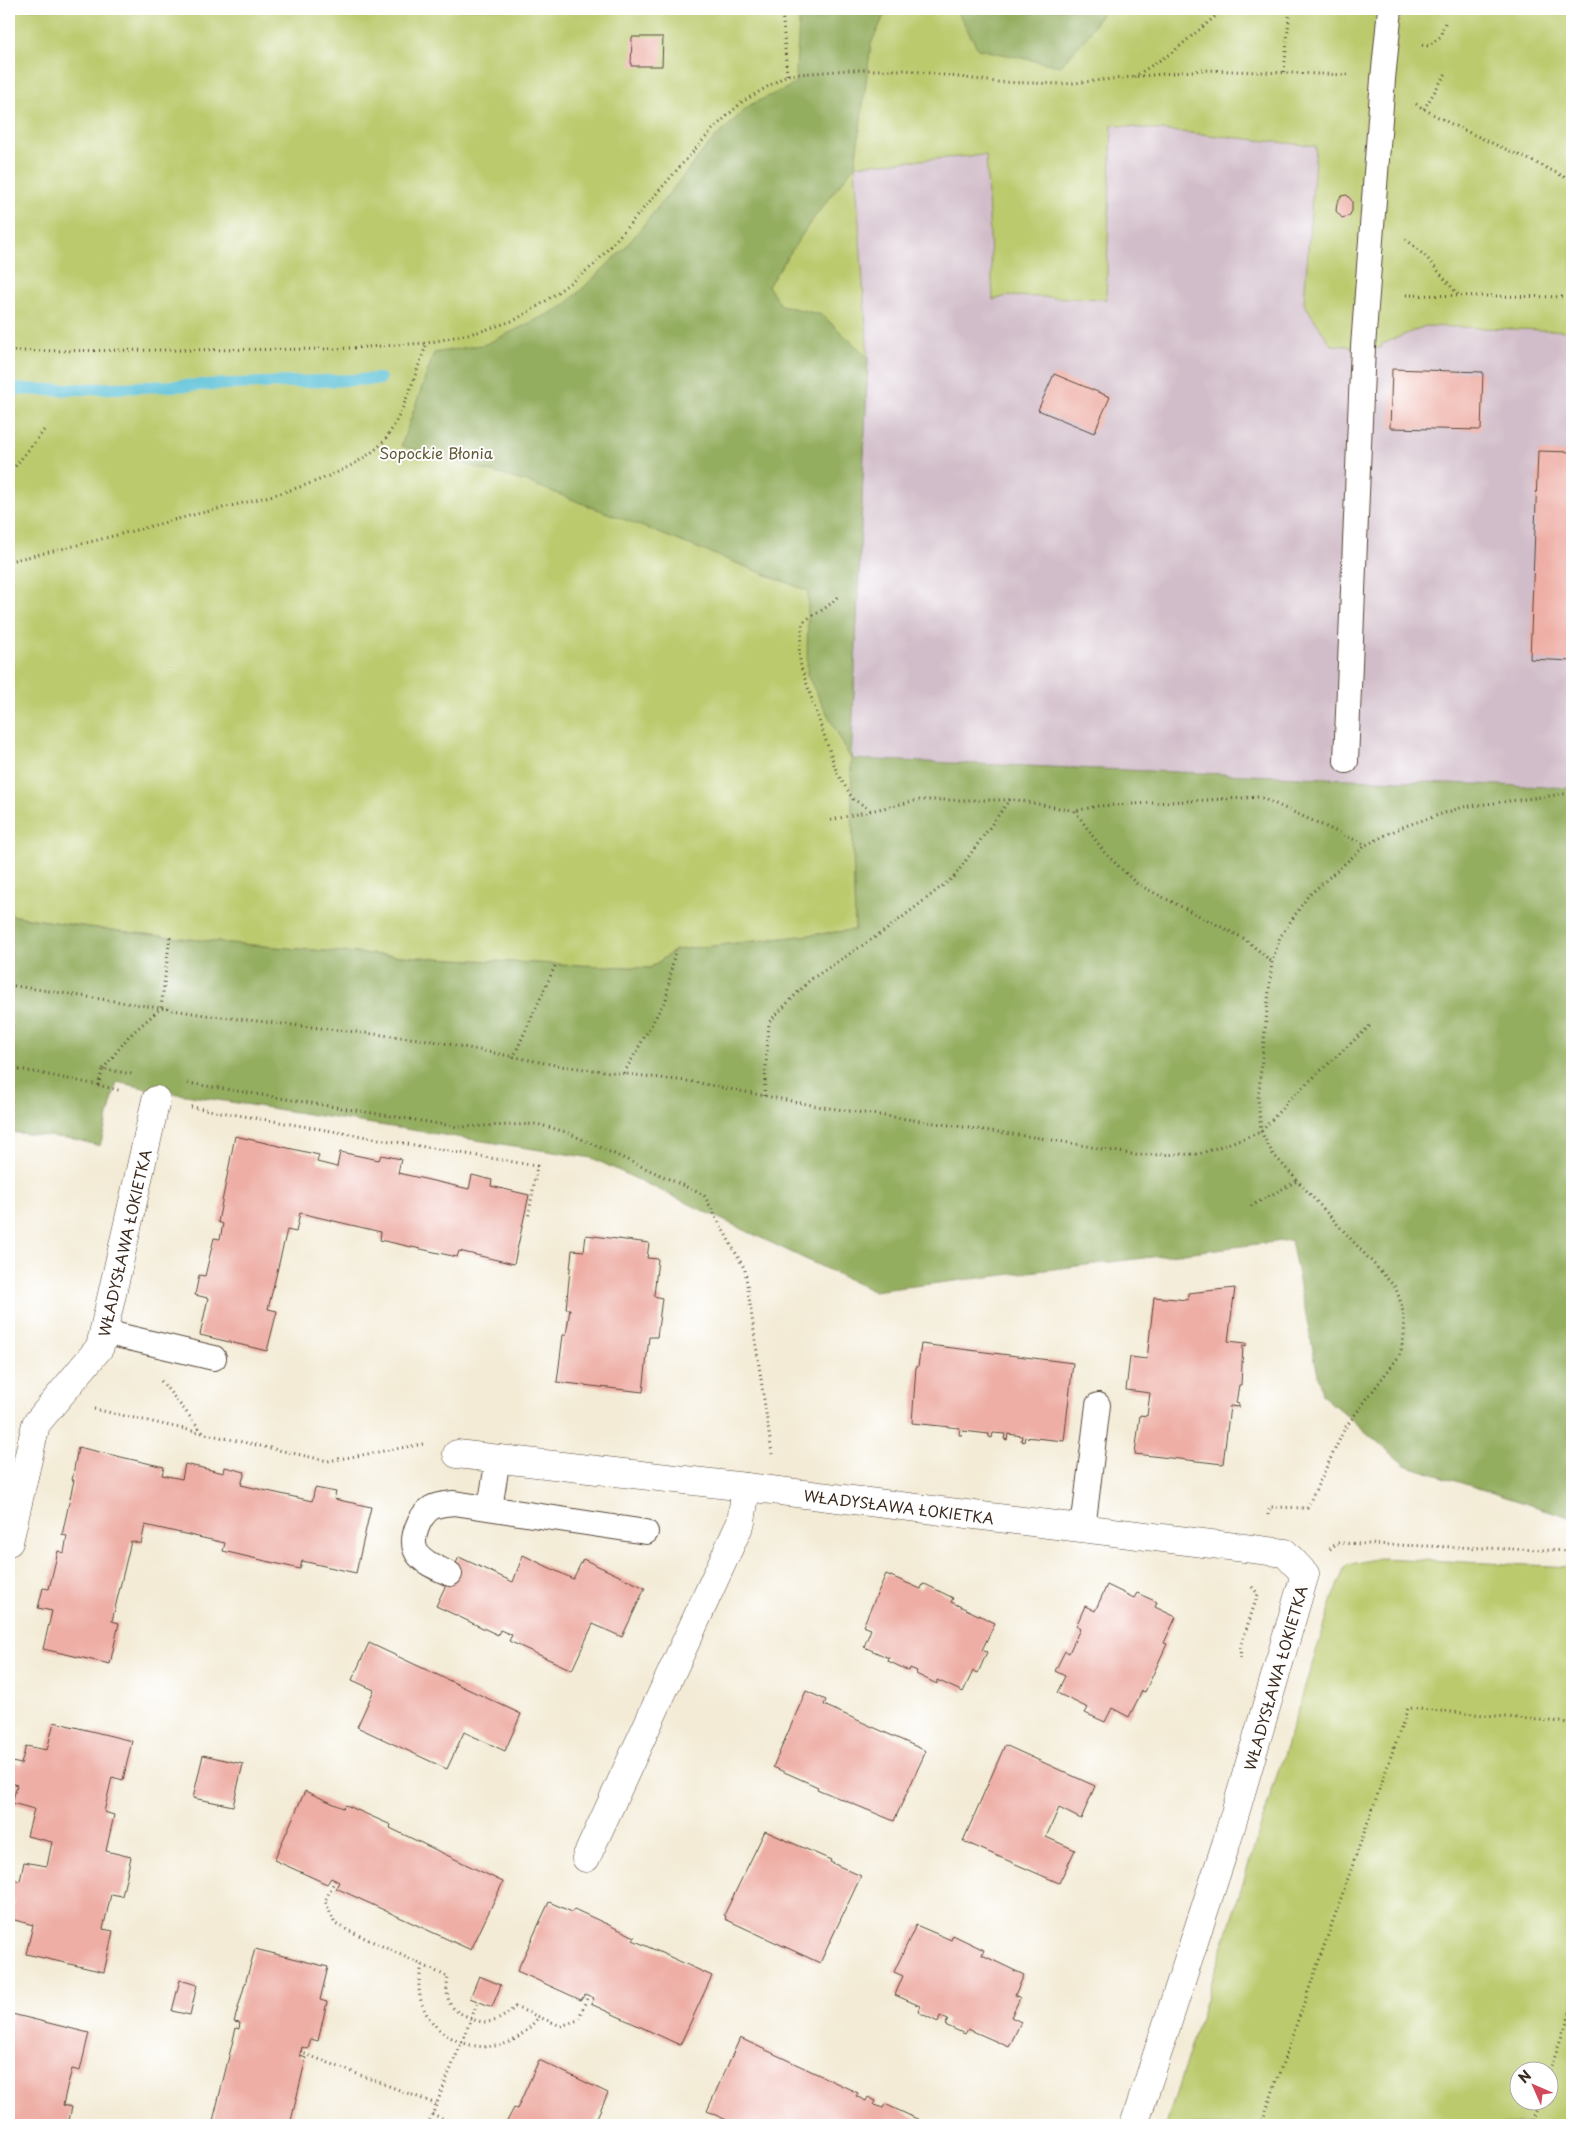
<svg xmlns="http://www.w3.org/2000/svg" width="1581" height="2134" viewBox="0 0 1581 2134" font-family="'Playpen Sans',sans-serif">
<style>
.industrial{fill:#d1bdc9}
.green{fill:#bbca6d;stroke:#7b7a46;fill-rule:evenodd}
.forest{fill:#94ae60;stroke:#686c3f}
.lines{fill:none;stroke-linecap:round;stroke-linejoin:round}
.stream{stroke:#59c0d7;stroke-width:12}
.building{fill:#eeaea5}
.service-casing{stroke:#574739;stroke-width:26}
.minor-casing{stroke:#574739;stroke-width:29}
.path{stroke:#574739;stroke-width:3;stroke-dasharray:1 4;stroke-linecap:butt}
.service{stroke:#fff;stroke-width:24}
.minor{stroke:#fff;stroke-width:28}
.labels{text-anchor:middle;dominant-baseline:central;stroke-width:4;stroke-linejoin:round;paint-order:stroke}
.park-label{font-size:15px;fill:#615a36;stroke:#fff}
.street-label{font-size:15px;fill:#3b2a1e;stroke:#fff}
</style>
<rect width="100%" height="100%" fill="#fff"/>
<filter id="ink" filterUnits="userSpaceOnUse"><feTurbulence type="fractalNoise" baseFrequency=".02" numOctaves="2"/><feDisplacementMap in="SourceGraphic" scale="10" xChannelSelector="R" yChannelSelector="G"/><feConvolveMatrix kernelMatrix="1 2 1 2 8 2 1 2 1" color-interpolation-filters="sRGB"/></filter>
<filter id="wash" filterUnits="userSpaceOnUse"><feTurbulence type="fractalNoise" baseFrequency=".0096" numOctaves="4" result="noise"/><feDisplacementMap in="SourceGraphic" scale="20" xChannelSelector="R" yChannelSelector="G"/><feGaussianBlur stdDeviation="1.12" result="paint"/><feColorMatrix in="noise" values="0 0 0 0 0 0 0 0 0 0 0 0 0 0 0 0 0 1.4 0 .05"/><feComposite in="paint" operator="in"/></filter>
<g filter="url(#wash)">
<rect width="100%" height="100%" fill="#f3ebd5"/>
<!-- industrial -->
<path class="industrial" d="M 1112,125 L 1316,146 L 1304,303 L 1331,345 L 1381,348 L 1382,344 L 1425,326 L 1572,331 L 1572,788 L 851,759 L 868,357 L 855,165 L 986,155 L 993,300 L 1007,296 L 1106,299 Z"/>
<!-- green -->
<path class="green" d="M 9,9 L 1572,9 L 1572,331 L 1425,326 L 1382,344 L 1381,348 L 1331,345 L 1304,303 L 1316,146 L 1112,125 L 1106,299 L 1007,296 L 993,300 L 986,155 L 855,165 L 868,357 L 851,759 L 855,930 L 675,950 L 650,968 C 436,959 221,950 9,915 Z
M 1379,1558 L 1572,1567 L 1572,2125 L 1166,2125 L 1338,1583 L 1347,1565 ZM 1518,2072 L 1548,2072 L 1548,2102 L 1518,2102 Z"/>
<!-- forest -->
<path class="forest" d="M 800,9 L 887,9 L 871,44 L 855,165 L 810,223 L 768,286 L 781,305 L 822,315 L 868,357 L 851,759 L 1572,788 L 1572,1518 L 1405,1465 L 1322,1395 L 1291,1240 L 873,1291 L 592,1158 L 153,1090 L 117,1082 L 100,1146 L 74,1139 L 9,1132 L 9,915 C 221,950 435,959 650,968 L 675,950 L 855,930 L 851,759 L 807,675 L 808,591 L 530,483 L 401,446 L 434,353 L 486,344 L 563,307 L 625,248 L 708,145 L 750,105 L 795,84 Z
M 956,9 L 1104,9 L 1086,38 L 1060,66 L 978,49 Z"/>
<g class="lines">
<!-- stream -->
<path class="stream" d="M 9,389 L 54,390 L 380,379"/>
</g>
<g id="blocks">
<!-- building -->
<path class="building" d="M 632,37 L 663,37 L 662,66 L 631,66 Z
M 1347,195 L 1352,201 L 1352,211 L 1349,216 L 1342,218 L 1336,211 L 1337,203 L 1341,196 Z
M 1392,369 L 1483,372 L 1481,430 L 1390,428 Z
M 1054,374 L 1110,397 L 1094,433 L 1038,410 Z
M 1538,451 L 1572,452 L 1572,661 L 1530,659 Z
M 235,1136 L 319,1155 L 317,1162 L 337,1167 L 340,1152 L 379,1160 L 381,1155 L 401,1159 L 398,1173 L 469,1189 L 472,1175 L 492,1180 L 491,1186 L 529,1195 L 514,1264 L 459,1251 L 457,1257 L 380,1240 L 381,1232 L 300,1213 L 296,1232 L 287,1230 L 268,1309 L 277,1311 L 267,1351 L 200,1335 L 208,1298 L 195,1295 L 199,1275 L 205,1276 L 214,1238 L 220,1239 L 223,1224 L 218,1222 Z
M 586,1235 L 649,1243 L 647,1258 L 658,1259 L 654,1296 L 662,1298 L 657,1337 L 649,1337 L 643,1392 L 557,1382 L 563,1335 L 566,1335 L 570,1309 L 566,1309 L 572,1250 L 584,1251 Z
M 1235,1288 L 1228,1341 L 1246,1343 L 1246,1346 L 1243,1345 L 1241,1385 L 1239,1385 L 1236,1403 L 1239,1404 L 1239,1407 L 1230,1406 L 1223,1464 L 1135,1454 L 1140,1415 L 1147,1416 L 1150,1393 L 1126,1390 L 1130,1357 L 1147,1359 L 1154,1297 L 1188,1300 L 1188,1293 Z
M 921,1344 L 1073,1363 L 1064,1441 L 1025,1437 L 1024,1442 L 1021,1441 L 1022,1436 L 1008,1434 L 1007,1440 L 1004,1439 L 1005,1434 L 993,1433 L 992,1438 L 989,1437 L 989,1434 L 963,1431 L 962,1435 L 959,1435 L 960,1428 L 912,1423 L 916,1367 L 918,1367 Z
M 78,1447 L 164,1467 L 162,1475 L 182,1479 L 185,1464 L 224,1473 L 225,1467 L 245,1472 L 241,1485 L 312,1501 L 315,1488 L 336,1492 L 334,1499 L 371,1507 L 356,1573 L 302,1561 L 300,1569 L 223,1551 L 225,1543 L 145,1525 L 141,1544 L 131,1541 L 112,1621 L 119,1623 L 110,1664 L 43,1649 L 52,1611 L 38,1608 L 43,1588 L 49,1589 L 58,1551 L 64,1553 L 67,1536 L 62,1535 L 74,1480 L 72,1480 Z
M 523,1555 L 573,1579 L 583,1559 L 645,1588 L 622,1637 L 593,1624 L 572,1670 L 509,1641 L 512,1635 L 500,1630 L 498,1635 L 436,1606 L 459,1557 L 513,1582 Z
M 886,1574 L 921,1589 L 923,1584 L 927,1585 L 953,1598 L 951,1602 L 995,1623 L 982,1650 L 987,1652 L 978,1673 L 973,1671 L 963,1692 L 937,1680 L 937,1684 L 916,1674 L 917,1671 L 910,1668 L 909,1671 L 888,1661 L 889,1658 L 864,1647 L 871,1629 L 863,1626 Z
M 1107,1585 L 1134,1598 L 1137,1593 L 1157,1602 L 1155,1607 L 1176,1617 L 1164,1643 L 1167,1644 L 1145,1692 L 1142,1691 L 1129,1717 L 1112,1708 L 1105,1722 L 1085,1713 L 1088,1708 L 1057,1693 L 1065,1676 L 1055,1671 L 1065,1651 L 1069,1653 L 1080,1629 L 1076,1626 L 1085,1606 L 1095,1611 Z
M 369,1643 L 521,1714 L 505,1751 L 464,1732 L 447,1769 L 357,1727 L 374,1690 L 352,1680 Z
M 806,1691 L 826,1700 L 824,1705 L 926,1751 L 894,1821 L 817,1789 L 818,1787 L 773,1767 Z
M 54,1722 L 132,1741 L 123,1780 L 112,1777 L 104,1812 L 114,1815 L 106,1851 L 131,1857 L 122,1896 L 111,1894 L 107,1912 L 103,1929 L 113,1931 L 104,1972 L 26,1954 L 33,1925 L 11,1919 L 15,1901 L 9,1899 L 11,1879 L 20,1881 L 24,1862 L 47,1866 L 52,1842 L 27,1836 L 34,1809 L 12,1803 L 17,1785 L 9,1782 L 9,1776 L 12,1762 L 21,1764 L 26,1746 L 47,1750 Z
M 1005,1745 L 1095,1786 L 1081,1819 L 1059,1808 L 1046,1837 L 1075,1850 L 1059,1883 L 963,1841 Z
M 203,1755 L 243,1764 L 233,1806 L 193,1798 Z
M 305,1791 L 343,1808 L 346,1805 L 391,1825 L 390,1828 L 503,1882 L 471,1950 L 336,1888 L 339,1882 L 331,1878 L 327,1884 L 274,1860 Z
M 765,1831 L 831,1860 L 830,1862 L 861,1876 L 820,1963 L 725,1919 L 726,1916 L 724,1915 Z
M 549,1902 L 572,1912 L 574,1909 L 635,1937 L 633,1940 L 712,1976 L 680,2045 L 591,2004 L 594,1998 L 585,1994 L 581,2000 L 517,1971 Z
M 916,1925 L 951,1940 L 953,1935 L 984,1950 L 982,1955 L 1024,1975 L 1015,1995 L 1020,1998 L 1011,2017 L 1021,2022 L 1009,2047 L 968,2029 L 965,2034 L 945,2025 L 948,2020 L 940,2016 L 938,2022 L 918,2012 L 920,2006 L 895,1995 L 903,1976 L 894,1972 Z
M 255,1949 L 328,1967 L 320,2000 L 327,2002 L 318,2041 L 311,2039 L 308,2049 L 302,2047 L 300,2056 L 306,2058 L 290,2125 L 212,2125 L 236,2028 L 239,2029 L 240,2023 L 234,2022 Z
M 479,1976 L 501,1985 L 492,2007 L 470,1998 Z
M 180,1980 L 197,1985 L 190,2015 L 172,2011 Z
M 12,2014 L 89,2033 L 80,2071 L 72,2069 L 67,2087 L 63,2105 L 72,2107 L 68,2125 L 9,2125 L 9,2028 Z
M 740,2038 L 858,2093 L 856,2096 L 866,2101 L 868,2097 L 876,2101 L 874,2105 L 883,2108 L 885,2104 L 930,2125 L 737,2125 L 707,2111 Z
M 539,2060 L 608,2093 L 594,2124 L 598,2125 L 505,2125 L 514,2108 L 517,2109 Z"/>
</g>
</g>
<g filter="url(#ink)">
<use href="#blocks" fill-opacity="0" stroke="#574739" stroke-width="1"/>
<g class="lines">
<defs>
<path id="service" d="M 1346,761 L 1363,347 L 1383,79 L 1390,9
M 104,1332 L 214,1358
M 490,1508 L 498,1458
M 1083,1529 L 1098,1405
M 450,1574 C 440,1569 424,1564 417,1553 C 409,1540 419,1516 431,1508 C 438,1504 446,1504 454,1503 L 646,1532"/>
<g id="minor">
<path id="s1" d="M 457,1454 L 746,1487 L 1285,1553 L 1305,1574 L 1226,1844 L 1134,2125"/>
<path id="s2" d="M 9,1542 L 36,1424 L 100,1347 L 156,1100"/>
<path d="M 586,1858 L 741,1522 L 746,1487"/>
</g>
</defs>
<!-- service casing -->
<use href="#service" class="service-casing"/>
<!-- minor casing -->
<use href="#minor" class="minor-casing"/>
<!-- path -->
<path class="path" d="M 782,9 L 787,75
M 1422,45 L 1428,46 L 1440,37 L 1446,20
M 1284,72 L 1290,9
M 1134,77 L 1174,51 L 1224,9
M 1416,104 C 1465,135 1521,153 1572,181
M 1424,109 L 1446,73
M 1406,239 L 1427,258 L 1459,296
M 1401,295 L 1572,297
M 9,351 L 335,349 L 427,343 L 482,331 L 515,320 L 543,303 L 594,265 L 712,130 L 742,102 L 787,75 L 849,70 L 906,70 L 996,82 L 1064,84 L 1202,70 L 1348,75
M 9,474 L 45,429
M 9,561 C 69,548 129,532 189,516 C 245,502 332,486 377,448 C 399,430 416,371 427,343
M 837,597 C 828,609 815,613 803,622 L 799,653 L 801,667 L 837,773 L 853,799 L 870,810
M 1075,811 L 1104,852 L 1137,884 L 1245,939 L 1272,962
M 831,820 L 918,800 L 1017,800 L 1075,811 L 1098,806 L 1260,797 L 1366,845
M 9,985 L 212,1016 L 428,1040 L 560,1066 L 694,1082 L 822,1107 L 1047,1139 L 1136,1155 L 1199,1154 L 1261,1132 L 1292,1097 L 1372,1024
M 513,1058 L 556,964
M 9,1069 L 24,1070 L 98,1085 L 103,1069 L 132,1074
M 103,1069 L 129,1036 L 161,1008 L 170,937
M 624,1073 L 666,999 L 675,950
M 188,1083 L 458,1127 L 537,1124 L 566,1132 L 704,1195 L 745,1270 L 772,1454
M 98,1085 L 122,1091
M 764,1096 L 769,1022 L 810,980 L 886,930 L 954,877 L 1010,799
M 191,1107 L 537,1166 L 528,1219
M 1251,1206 L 1297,1181
M 161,1381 L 204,1434
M 94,1409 L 328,1461 L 423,1444
M 1268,1515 L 1270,1507 L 1307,1508 L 1345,1428 L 1399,1356 C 1408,1332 1405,1310 1395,1287 L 1273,1154 L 1261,1132 L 1258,1099 L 1272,962 L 1280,937 L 1308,896 L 1366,845 L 1402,827 L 1463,807 L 1572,793
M 1330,1549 L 1337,1543 L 1572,1551
M 1240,1658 L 1241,1645 L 1258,1594 L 1252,1587
M 335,1880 L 325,1901 L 335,1924 L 448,1977 C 447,1984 446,1993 449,2001 C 452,2009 459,2013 466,2016 C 485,2027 500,2022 515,2007 L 561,2026 L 578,2020 L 588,1996
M 422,1965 C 421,1971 419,1978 419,1984 C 418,2029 467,2057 507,2043 C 521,2038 530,2027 539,2017
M 300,2052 L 436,2104
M 1548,2075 L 1572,2007
M 432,2114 L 459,2125
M 428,2125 L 477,2004
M 1261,2125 L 1408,1708 L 1572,1723
M 1531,2125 L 1539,2102"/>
<!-- service -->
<use href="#service" class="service"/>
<!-- minor -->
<use href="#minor" class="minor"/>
</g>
</g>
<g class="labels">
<!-- park labels -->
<g class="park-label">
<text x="436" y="452">Sopockie Błonia</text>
</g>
<!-- street labels -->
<g class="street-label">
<text stroke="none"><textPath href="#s2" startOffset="328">WŁADYSŁAWA ŁOKIETKA</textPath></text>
<text stroke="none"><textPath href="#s1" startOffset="445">WŁADYSŁAWA ŁOKIETKA</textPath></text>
<text transform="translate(1275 1678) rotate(-74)">WŁADYSŁAWA ŁOKIETKA</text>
</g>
</g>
<!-- margin -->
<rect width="1581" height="2134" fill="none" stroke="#fff" stroke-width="30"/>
<!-- north arrow -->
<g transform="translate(1534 2086) rotate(315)"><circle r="24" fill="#ffffff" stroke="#b1aaa5"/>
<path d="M0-4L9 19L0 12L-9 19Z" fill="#d1495b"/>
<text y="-8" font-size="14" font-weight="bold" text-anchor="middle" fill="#3b2a1e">N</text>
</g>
</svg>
